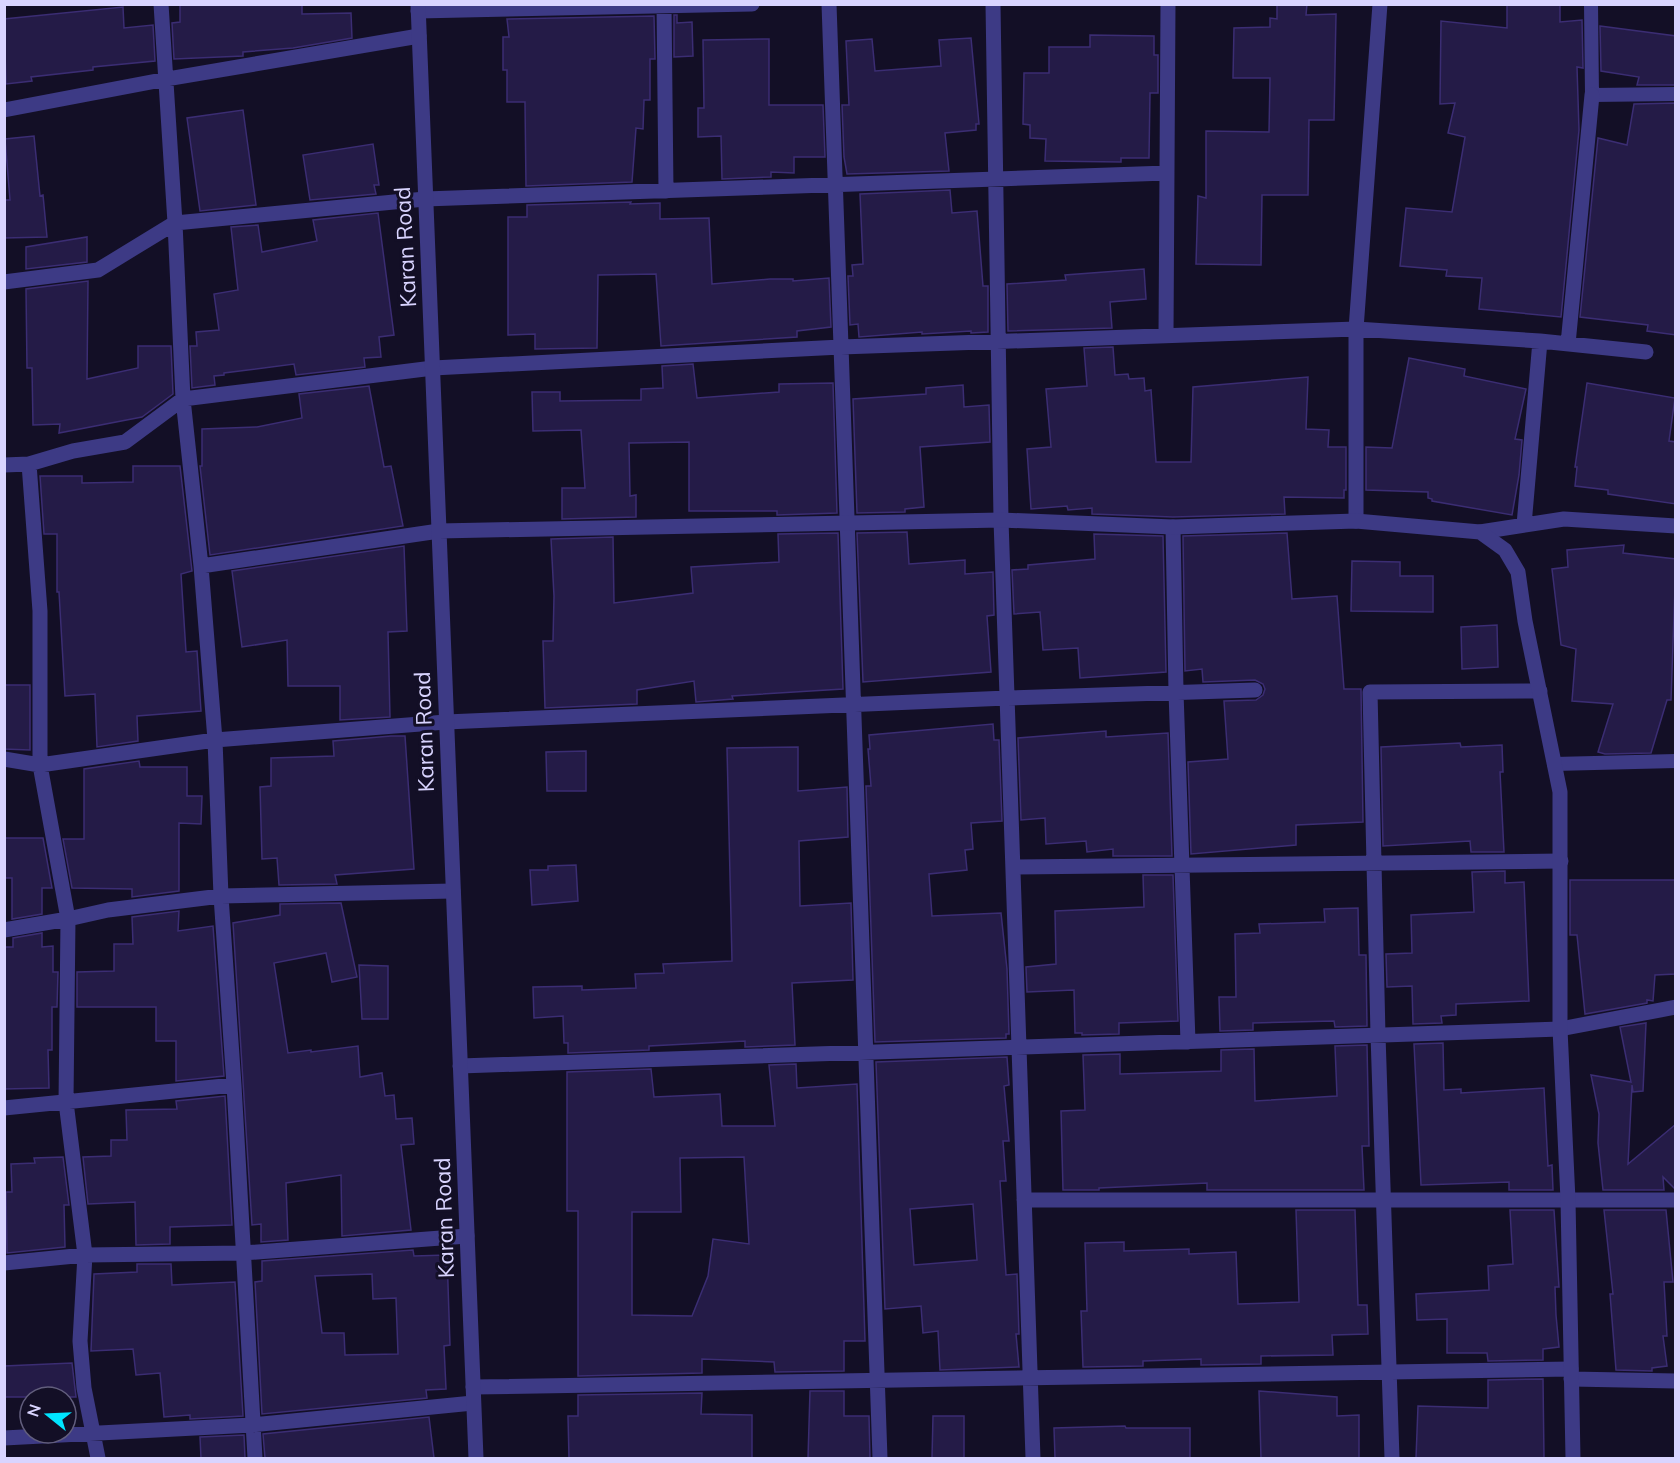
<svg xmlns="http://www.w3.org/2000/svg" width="1680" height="1463" viewBox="0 0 1680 1463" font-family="Mulish,sans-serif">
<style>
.building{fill:#241b47;stroke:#3b2d73;stroke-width:1.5;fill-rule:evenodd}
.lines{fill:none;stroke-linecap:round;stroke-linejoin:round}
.service{stroke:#3d3a85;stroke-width:14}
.minor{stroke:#3d3a85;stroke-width:15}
.tertiary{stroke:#3d3a85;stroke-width:15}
.labels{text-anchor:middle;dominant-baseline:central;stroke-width:6;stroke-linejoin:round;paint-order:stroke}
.street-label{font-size:22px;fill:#d9d4ff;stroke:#130f26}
</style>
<rect width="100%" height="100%" fill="#130f26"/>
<!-- building -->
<path class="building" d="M 180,4 L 302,4 L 302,14 L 351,13 L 352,38 L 293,48 L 243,52 L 243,56 L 174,59 L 172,23 L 180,22 Z
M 1277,4 L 1307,4 L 1306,15 L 1336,14 L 1334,120 L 1309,120 L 1308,195 L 1262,195 L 1261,265 L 1196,264 L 1198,196 L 1206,198 L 1206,131 L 1269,132 L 1270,78 L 1233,78 L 1234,28 L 1270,27 L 1270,18 L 1277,19 Z
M 1507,4 L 1560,4 L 1560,22 L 1582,20 L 1583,68 L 1577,67 L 1579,130 L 1561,317 L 1479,309 L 1482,278 L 1446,276 L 1447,270 L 1400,266 L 1406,208 L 1452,212 L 1465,137 L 1448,133 L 1455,103 L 1440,104 L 1441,21 L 1507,28 Z
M 123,7 L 124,28 L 153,25 L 155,61 L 93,67 L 93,70 L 31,77 L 32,81 L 6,84 L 4,19 Z
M 674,15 L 677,15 L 677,23 L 692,22 L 693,56 L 674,57 Z
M 654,16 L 655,59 L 650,59 L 650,100 L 644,100 L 643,129 L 636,128 L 632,182 L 526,186 L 525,102 L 507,102 L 507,70 L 503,70 L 503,37 L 509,37 L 507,19 Z
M 1600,26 L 1676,36 L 1676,85 L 1637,85 L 1639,77 L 1601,71 Z
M 1090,35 L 1154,36 L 1154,55 L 1158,55 L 1158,93 L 1150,93 L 1149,158 L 1121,158 L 1121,162 L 1045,161 L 1046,139 L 1030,138 L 1030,125 L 1023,124 L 1024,73 L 1049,73 L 1049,47 L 1090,47 Z
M 971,38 L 979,124 L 976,124 L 976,130 L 945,133 L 949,171 L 847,174 L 844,157 L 842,105 L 849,105 L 846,41 L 872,39 L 875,71 L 941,66 L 939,40 Z
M 769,39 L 769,105 L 823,105 L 825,157 L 794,157 L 794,173 L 771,172 L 771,177 L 722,179 L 721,136 L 698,137 L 698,108 L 704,108 L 703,40 Z
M 1676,103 L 1676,335 L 1647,331 L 1648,325 L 1580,317 L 1598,138 L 1627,145 L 1634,104 Z
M 243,110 L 256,205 L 200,211 L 187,118 Z
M 34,136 L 40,196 L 43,195 L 47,237 L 4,238 L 4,200 L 10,200 L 5,139 Z
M 373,144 L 379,185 L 374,185 L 376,194 L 310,200 L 303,155 Z
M 950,190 L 952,213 L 977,211 L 983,286 L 988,286 L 988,332 L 971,333 L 971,331 L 922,334 L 922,332 L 859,337 L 858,324 L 850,325 L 848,276 L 853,276 L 852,265 L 863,264 L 860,194 Z
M 631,202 L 630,204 L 660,203 L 660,219 L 709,218 L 712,284 L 770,279 L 793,279 L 793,281 L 829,278 L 831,327 L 797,331 L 797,337 L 661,346 L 656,274 L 598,275 L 597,348 L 535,349 L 535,334 L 508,335 L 508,217 L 527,217 L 527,205 Z
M 378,213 L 394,335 L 379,337 L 381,357 L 364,358 L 365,367 L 296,375 L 294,364 L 224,373 L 224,375 L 214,376 L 215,385 L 192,388 L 190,346 L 197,346 L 196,332 L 219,330 L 214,294 L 238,290 L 231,227 L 258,225 L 262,252 L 317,241 L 313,220 Z
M 87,237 L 87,262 L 26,269 L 26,247 Z
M 1144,269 L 1146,299 L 1110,302 L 1112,328 L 1008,331 L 1007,284 L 1066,280 L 1065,275 Z
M 88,281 L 87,379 L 138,368 L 138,346 L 171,346 L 173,394 L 142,417 L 59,433 L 60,424 L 33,425 L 32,368 L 27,368 L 26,289 Z
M 1113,347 L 1115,375 L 1128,374 L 1129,379 L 1144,378 L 1145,391 L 1151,390 L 1156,462 L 1191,462 L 1193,387 L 1308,377 L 1306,429 L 1329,430 L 1328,447 L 1346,447 L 1346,490 L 1344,490 L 1344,498 L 1284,497 L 1285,514 L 1173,517 L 1092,514 L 1092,508 L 1068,510 L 1067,506 L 1031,509 L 1027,449 L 1051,447 L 1046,389 L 1087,386 L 1084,348 Z
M 1409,358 L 1465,369 L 1464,376 L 1526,389 L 1515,439 L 1522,440 L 1519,475 L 1512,515 L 1432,501 L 1432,499 L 1428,498 L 1428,492 L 1366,490 L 1366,447 L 1392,448 Z
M 693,364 L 697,398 L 779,392 L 779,384 L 833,383 L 837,513 L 777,515 L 777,511 L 689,511 L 689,442 L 629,443 L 630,496 L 636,495 L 636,517 L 562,519 L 562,488 L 585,488 L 581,430 L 533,431 L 532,392 L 560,392 L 560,401 L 641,400 L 641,389 L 663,388 L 662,366 Z
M 1587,383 L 1675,398 L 1669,441 L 1676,442 L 1676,504 L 1608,494 L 1608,490 L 1575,486 L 1577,467 L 1575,467 Z
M 963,385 L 964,407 L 989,405 L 990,442 L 920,447 L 924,507 L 905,509 L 905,512 L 857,513 L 853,399 L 926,394 L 926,388 Z
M 369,386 L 384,467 L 391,466 L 403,526 L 210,555 L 200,466 L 202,466 L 202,429 L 257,427 L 302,418 L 299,394 Z
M 133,466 L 180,466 L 192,571 L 181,574 L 186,652 L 197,651 L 201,711 L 137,716 L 138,741 L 97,747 L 95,694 L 65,696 L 59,592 L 57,592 L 57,534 L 44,534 L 40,476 L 82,476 L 82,483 L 133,482 Z
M 907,532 L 909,564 L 965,560 L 965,574 L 993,572 L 994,615 L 987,616 L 991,672 L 863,682 L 857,533 Z
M 838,533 L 843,689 L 732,696 L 733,699 L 696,702 L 694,681 L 637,690 L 637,704 L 545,708 L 543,641 L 553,641 L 554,596 L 551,539 L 613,537 L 614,603 L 693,593 L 691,567 L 779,562 L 778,534 Z
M 1287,533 L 1292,599 L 1337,596 L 1344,689 L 1361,689 L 1363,822 L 1296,825 L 1296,845 L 1191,854 L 1188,762 L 1228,759 L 1224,701 L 1256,700 L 1263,695 L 1265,689 L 1263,684 L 1255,680 L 1203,682 L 1202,669 L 1185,671 L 1183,536 Z
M 1094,534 L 1163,536 L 1166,672 L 1080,678 L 1078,648 L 1043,650 L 1040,612 L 1014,614 L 1012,570 L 1028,569 L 1028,565 L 1095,559 Z
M 1624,545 L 1623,553 L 1676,559 L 1671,700 L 1667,700 L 1651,753 L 1605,754 L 1598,752 L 1613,704 L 1572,701 L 1576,649 L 1561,645 L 1552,569 L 1568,567 L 1567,550 Z
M 404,546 L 407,631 L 388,632 L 390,717 L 340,720 L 340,686 L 288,686 L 287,640 L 242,647 L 232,571 Z
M 1352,561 L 1400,562 L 1400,576 L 1433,576 L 1433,612 L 1351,611 Z
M 1497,625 L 1498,667 L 1462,669 L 1461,627 Z
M 4,685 L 30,685 L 30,750 L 4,749 Z
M 993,724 L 994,740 L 999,740 L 1002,821 L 971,823 L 973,849 L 965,850 L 967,870 L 929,874 L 932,916 L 1001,913 L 1007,969 L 1009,1034 L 1006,1034 L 1006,1038 L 875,1042 L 866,786 L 871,786 L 868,749 L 870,749 L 869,735 Z
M 1106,731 L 1106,737 L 1168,733 L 1172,856 L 1113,856 L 1113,849 L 1087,852 L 1086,841 L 1046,844 L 1045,818 L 1021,820 L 1018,738 Z
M 391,736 L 405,736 L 414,869 L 335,875 L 337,884 L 279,885 L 277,858 L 262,859 L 260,787 L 271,786 L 271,758 L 334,756 L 333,741 Z
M 1460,743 L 1461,747 L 1502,745 L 1503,772 L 1500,772 L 1504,852 L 1471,852 L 1470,841 L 1383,846 L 1381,747 Z
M 798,747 L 798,791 L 847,787 L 848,837 L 799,841 L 800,906 L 851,903 L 853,980 L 792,983 L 795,1045 L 745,1047 L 745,1041 L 649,1046 L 649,1050 L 568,1053 L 568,1043 L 564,1043 L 563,1016 L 534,1018 L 533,987 L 582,986 L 582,990 L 636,988 L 635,974 L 664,973 L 663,964 L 732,961 L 727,748 Z
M 586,751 L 586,791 L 547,791 L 546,752 Z
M 139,761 L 140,767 L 187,767 L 187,796 L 202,796 L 201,824 L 179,823 L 179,891 L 132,897 L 132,889 L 72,888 L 63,839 L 84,839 L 84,769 Z
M 4,838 L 43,838 L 52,888 L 42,888 L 42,914 L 12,919 L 12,878 L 4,878 Z
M 576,865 L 578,901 L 532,905 L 530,870 L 548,870 L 548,866 Z
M 1505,871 L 1505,883 L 1524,882 L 1529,1001 L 1456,1004 L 1456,1015 L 1441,1016 L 1442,1023 L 1413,1024 L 1412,986 L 1387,987 L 1386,954 L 1412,953 L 1411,915 L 1474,912 L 1472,872 Z
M 1143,875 L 1173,875 L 1178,1021 L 1119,1023 L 1119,1034 L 1082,1035 L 1082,1033 L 1075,1033 L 1074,990 L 1027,992 L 1026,967 L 1056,964 L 1055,911 L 1144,907 Z
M 1570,880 L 1676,880 L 1676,974 L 1655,975 L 1653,1001 L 1647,1000 L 1647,1003 L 1585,1014 L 1577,935 L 1570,935 Z
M 341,903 L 357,977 L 332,982 L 326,953 L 274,963 L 288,1053 L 311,1050 L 311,1052 L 358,1046 L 360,1077 L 382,1073 L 385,1096 L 394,1095 L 396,1119 L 412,1118 L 414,1144 L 401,1145 L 411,1230 L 342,1236 L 341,1175 L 286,1183 L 288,1240 L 261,1242 L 261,1224 L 252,1225 L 233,923 L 280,915 L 280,904 Z
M 1358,908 L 1359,955 L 1366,955 L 1367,1026 L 1335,1027 L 1334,1021 L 1253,1023 L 1253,1030 L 1220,1031 L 1219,997 L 1236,997 L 1235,934 L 1260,933 L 1259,924 L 1325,922 L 1324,909 Z
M 179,911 L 178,931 L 213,926 L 224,1076 L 176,1081 L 176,1041 L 156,1041 L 156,1007 L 77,1007 L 77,972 L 114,971 L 114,944 L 133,944 L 132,917 Z
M 42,933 L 42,947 L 53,946 L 53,972 L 58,972 L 57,1007 L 52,1007 L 52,1050 L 48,1050 L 49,1088 L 4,1089 L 4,947 L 13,947 L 13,938 Z
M 359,965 L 388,966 L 388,1019 L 362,1019 Z
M 1646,1023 L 1643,1091 L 1633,1092 L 1632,1085 L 1628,1164 L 1676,1124 L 1676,1190 L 1663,1177 L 1664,1190 L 1603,1190 L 1598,1143 L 1599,1114 L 1591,1075 L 1631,1082 L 1620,1027 Z
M 1443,1043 L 1444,1090 L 1461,1089 L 1461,1093 L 1544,1088 L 1548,1166 L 1552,1165 L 1553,1190 L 1509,1190 L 1509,1182 L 1421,1185 L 1414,1044 Z
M 1367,1045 L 1369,1146 L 1362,1146 L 1364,1190 L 1207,1190 L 1207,1183 L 1099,1188 L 1099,1190 L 1063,1190 L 1061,1111 L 1085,1110 L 1083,1055 L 1120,1054 L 1120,1074 L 1221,1071 L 1221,1050 L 1254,1049 L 1255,1101 L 1337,1096 L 1335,1046 Z
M 1007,1057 L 1009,1085 L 1004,1086 L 1009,1141 L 1003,1141 L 1006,1181 L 1000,1181 L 1006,1275 L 1017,1274 L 1019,1334 L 1016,1334 L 1019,1367 L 940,1370 L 938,1331 L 923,1333 L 921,1306 L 885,1309 L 876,1062 ZM 973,1204 L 977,1260 L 914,1265 L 910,1209 Z
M 796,1064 L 797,1088 L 857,1084 L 865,1341 L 844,1341 L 844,1371 L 775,1372 L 774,1362 L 702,1359 L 702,1373 L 578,1376 L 578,1211 L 567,1211 L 567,1072 L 651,1069 L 654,1097 L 720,1094 L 722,1126 L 775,1126 L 769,1065 ZM 744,1157 L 749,1244 L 713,1239 L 708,1276 L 692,1316 L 632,1315 L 632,1212 L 681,1212 L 680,1158 Z
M 225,1096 L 232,1225 L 170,1227 L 170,1244 L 136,1245 L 135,1202 L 88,1204 L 83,1157 L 111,1156 L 111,1140 L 127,1140 L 126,1110 L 177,1109 L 176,1101 Z
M 63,1157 L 69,1205 L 64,1205 L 65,1247 L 7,1253 L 6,1192 L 12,1192 L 11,1164 L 35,1163 L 34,1158 Z
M 1296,1210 L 1355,1210 L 1358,1305 L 1367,1305 L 1368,1334 L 1332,1335 L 1333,1355 L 1261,1356 L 1261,1364 L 1201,1365 L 1201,1359 L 1143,1361 L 1143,1366 L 1083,1367 L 1081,1311 L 1087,1311 L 1085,1243 L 1124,1242 L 1124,1251 L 1189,1249 L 1189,1254 L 1236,1252 L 1238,1304 L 1299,1302 Z
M 1510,1210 L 1554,1210 L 1559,1287 L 1555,1287 L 1556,1315 L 1559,1347 L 1543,1349 L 1543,1360 L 1488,1361 L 1487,1353 L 1447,1353 L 1447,1319 L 1417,1320 L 1416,1294 L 1489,1290 L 1488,1266 L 1513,1264 Z
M 1604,1210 L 1666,1210 L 1673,1282 L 1664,1282 L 1667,1336 L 1663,1336 L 1667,1366 L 1652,1368 L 1652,1371 L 1616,1370 L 1610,1294 L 1613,1294 Z
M 413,1250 L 414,1256 L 447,1255 L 450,1345 L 444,1346 L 446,1389 L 426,1390 L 427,1398 L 262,1414 L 255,1282 L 262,1281 L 262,1261 ZM 372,1274 L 373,1299 L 396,1298 L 398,1354 L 345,1355 L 344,1333 L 322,1333 L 315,1276 Z
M 137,1264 L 171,1264 L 172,1285 L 235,1282 L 243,1416 L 190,1419 L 190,1415 L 164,1417 L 160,1373 L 136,1375 L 133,1349 L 91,1351 L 94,1274 L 137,1272 Z
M 72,1363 L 76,1397 L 4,1397 L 4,1366 Z
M 1543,1379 L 1544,1458 L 1416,1458 L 1418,1406 L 1488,1408 L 1488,1380 Z
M 810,1391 L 844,1391 L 844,1416 L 869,1416 L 870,1458 L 808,1458 Z
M 1259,1391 L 1337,1397 L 1337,1416 L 1359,1415 L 1359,1458 L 1261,1458 Z
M 702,1393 L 701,1414 L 752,1415 L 752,1458 L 569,1458 L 568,1416 L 578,1416 L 578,1395 Z
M 933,1416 L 964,1416 L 964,1458 L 932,1458 Z
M 429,1417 L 434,1458 L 265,1458 L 263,1434 Z
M 1125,1426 L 1126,1428 L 1190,1428 L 1190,1458 L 1055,1458 L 1054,1428 Z
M 244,1435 L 245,1458 L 201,1458 L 200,1437 Z"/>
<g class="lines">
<!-- service -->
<path class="service" d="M 1591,4 L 1592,95 L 1676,94
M 1554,764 L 1676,761"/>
<!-- minor -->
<path class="minor" d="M 161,4 L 175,223 L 183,399 L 201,566 L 215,740 L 221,896 L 234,1085 L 255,1458
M 664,4 L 666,191
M 829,4 L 880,1458
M 993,4 L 1001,520 L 1033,1458
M 418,11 L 752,4
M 4,110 L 167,79 L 419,36
M 4,282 L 98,270 L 175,223 L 425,199 L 1167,173
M 1166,335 L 1168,4
M 1568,344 L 1592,95
M 29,464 L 40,611 L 40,765 L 68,919 L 66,1102 L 85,1255 L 80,1341 L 84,1388 L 98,1458
M 4,465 L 29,464 L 73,451 L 125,442 L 183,399 L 433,368 L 841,347 L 1356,329 L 1540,341 L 1646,352
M 1356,521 L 1356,329 L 1380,4
M 1524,525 L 1540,341
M 1173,527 L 1176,692 L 1188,1042
M 1480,532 L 1564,519 L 1676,526
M 201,566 L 439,531
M 4,759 L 40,765 L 215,740 L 446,722 L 1007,698 L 1255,690
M 1013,867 L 1561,861
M 4,930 L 68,919 L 108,910 L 221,896 L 453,891
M 460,1066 L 1560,1029 L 1676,1007
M 4,1108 L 234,1085
M 1024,1200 L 1676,1200
M 4,1263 L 85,1255 L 243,1253 L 467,1236
M 1571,1379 L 1676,1381
M 473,1387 L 1571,1369
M 4,1438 L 252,1425 L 473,1403
M 1392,1458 L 1378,1035 L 1370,692 L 1540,691"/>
<!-- tertiary -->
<path class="tertiary" d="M 418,4 L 476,1458
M 439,531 L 1001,520 L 1173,527 L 1356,521 L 1480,532 L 1505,550 L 1518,572 L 1525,621 L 1560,792 L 1560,1029 L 1568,1200 L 1573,1458"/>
</g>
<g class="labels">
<!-- street labels -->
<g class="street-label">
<text transform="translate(405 247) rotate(-93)">Karan Road</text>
<text transform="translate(424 732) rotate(-92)">Karan Road</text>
<text transform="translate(444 1218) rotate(-92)">Karan Road</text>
</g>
</g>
<!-- border -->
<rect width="1680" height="1463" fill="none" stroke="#d9d4ff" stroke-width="12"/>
<!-- north arrow -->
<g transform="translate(48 1415) rotate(288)"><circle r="28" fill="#130f26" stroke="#625e7d" stroke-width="1.5"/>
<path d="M0-4.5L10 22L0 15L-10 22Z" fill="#00e5ff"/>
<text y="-9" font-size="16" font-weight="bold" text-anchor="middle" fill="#d9d4ff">N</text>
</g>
</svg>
